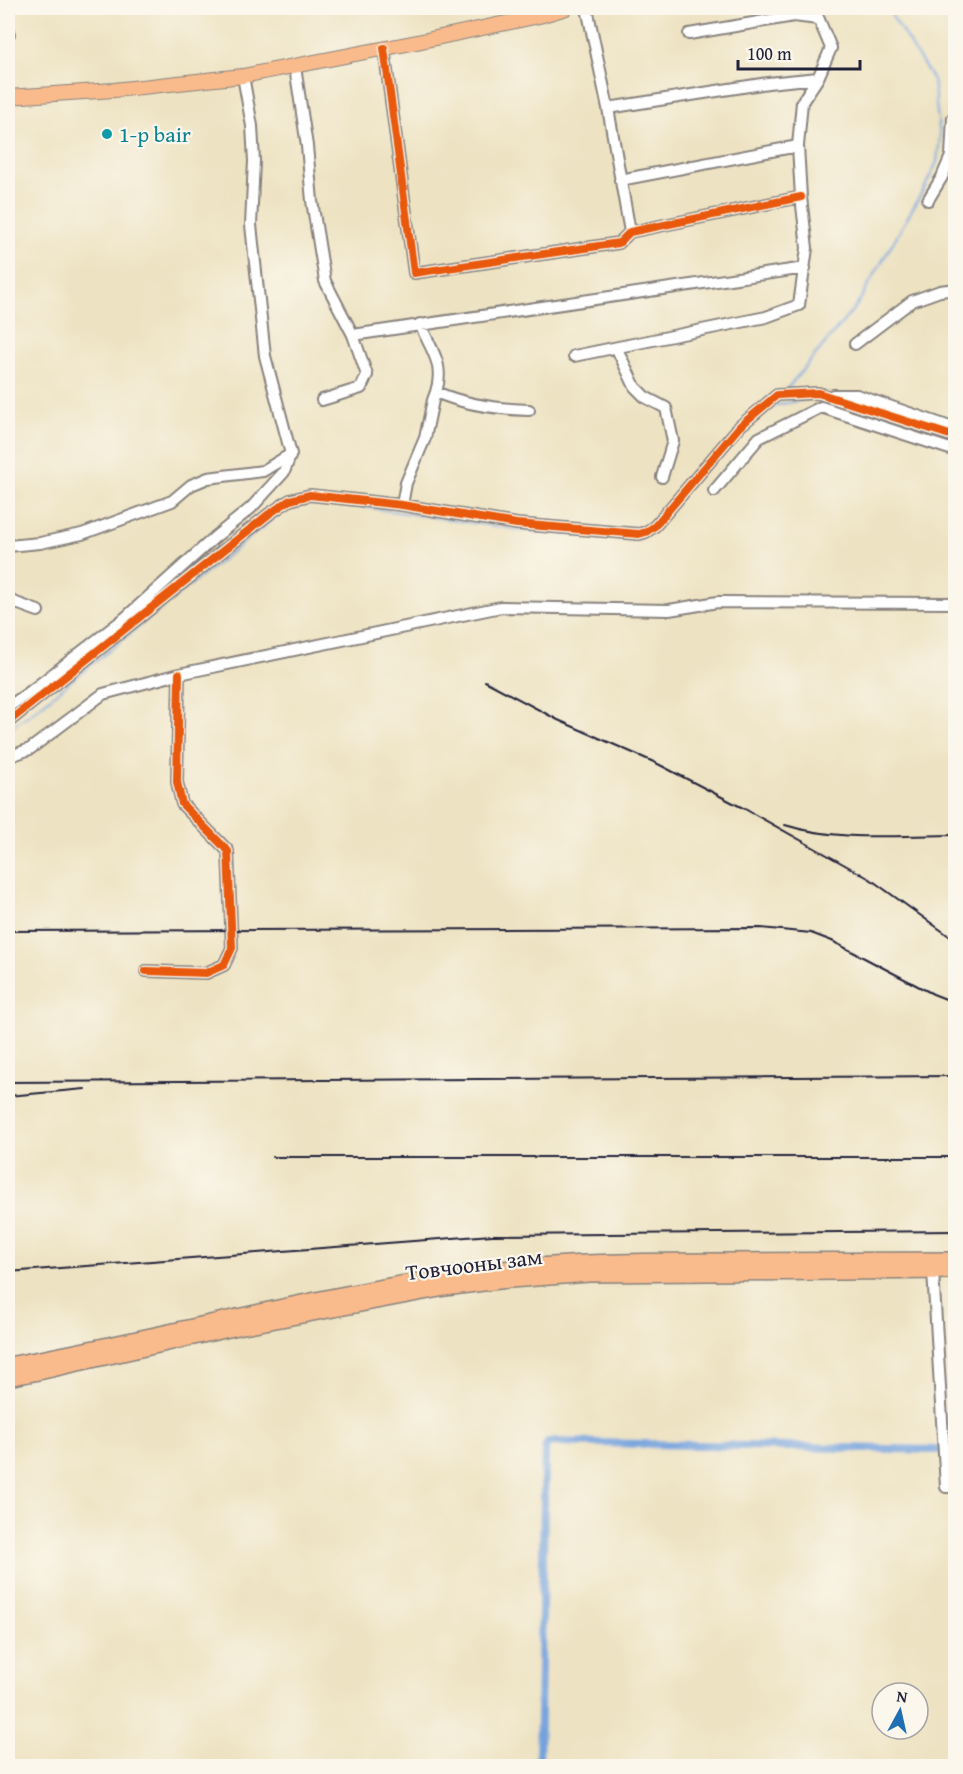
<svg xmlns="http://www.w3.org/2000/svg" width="963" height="1774" viewBox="0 0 963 1774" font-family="'Gentium Book Plus',serif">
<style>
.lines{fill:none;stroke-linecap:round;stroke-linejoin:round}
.stream{stroke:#74a2dd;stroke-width:2}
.canal{stroke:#74a2dd;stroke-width:8}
.minor-casing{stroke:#88827e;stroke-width:14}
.major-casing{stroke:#88827e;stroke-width:16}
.highway-casing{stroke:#88827e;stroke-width:18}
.minor{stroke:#fff;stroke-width:10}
.major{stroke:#fabb8c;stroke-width:14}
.highway{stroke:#fabb8c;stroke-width:15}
.rail{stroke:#22223b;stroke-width:2}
.cycleway-casing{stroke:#fbf7ec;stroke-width:11}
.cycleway{stroke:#e8590c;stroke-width:8}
.culture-dot{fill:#0f9aa8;stroke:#fbf7ec;stroke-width:2}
.labels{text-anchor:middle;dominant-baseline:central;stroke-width:4.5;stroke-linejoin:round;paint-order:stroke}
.culture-label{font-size:22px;fill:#0d838f;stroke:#fbf7ec;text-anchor:start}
.street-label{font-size:22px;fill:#22223b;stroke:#fbf7ec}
</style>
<rect width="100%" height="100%" fill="#fbf7ec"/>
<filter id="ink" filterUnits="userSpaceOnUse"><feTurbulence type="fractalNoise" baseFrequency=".0167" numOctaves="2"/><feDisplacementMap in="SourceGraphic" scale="12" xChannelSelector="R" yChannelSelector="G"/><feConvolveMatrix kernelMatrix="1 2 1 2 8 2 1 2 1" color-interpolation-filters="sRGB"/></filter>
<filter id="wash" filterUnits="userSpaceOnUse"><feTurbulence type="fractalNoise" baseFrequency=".008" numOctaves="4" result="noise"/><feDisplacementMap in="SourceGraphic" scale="24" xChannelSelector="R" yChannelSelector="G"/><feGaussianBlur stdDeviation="1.35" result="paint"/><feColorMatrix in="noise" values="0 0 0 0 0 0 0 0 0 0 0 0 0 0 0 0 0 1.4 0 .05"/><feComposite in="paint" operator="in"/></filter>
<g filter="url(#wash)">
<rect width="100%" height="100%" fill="#ede2c1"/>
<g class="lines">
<!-- stream -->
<path class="stream" d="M 786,390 L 857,305 L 925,187 L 937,162 L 940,136 L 933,80 L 887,8
M 771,406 L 813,398
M 343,504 L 535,532 L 637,540 L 641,538
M 285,509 L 323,501
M 8,729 L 30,714 L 280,513"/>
<!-- canal -->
<path class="canal" d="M 952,1450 L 956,1450
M 539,1766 L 545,1448 L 548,1442 L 939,1450"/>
</g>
</g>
<g filter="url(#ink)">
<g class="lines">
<defs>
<path id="minor" d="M 587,8 L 608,108 L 630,232
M 8,34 L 9,34
M 689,34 L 794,16 L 818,19
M 384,48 L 414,273 L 619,243 L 630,232 L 801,197
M 295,67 L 307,146 L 312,201 L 325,281 L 353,335 L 367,375 L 361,388 L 322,400
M 608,108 L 768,83 L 818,78
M 620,180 L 798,146
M 928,200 L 942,177 L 951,156 L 953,118 L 956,116
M 420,324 C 431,350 445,364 436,392 C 465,405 498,409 529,410
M 353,335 L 805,268
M 855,344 L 912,301 L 940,291 L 956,289
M 617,349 L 635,387 L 645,397 L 666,408 L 673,441 L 662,477
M 574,356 L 766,317 L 799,305 L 807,248 L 801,197 L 798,146 L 802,102 L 818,78 L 831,48 L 814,8
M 833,395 L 857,395 L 956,429
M 714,491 L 759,438 L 821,407 L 956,451
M 402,505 L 406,483 L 425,438 L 433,400 L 436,392
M 8,546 L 40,543 L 82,534 L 172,501 L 191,485 L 208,478 L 263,471 L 291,454 L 265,356 L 251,225 L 254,161 L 252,126 L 243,76
M 8,600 L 38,611
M 8,707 L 31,691 L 125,618 L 215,537 L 251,508 L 284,472 L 291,454
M 8,722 L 269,514 L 290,500 L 310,495 L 402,505 L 517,524 L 639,534 L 646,532 L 655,526 L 740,426 L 777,395 L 818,393 L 956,437
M 8,757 L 30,749 L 103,694 L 179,674 L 501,607 L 669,610 L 718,602 L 956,603
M 146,971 L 206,973 L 224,965 L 232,948 L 228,851 L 182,804 L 177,782 L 179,674
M 933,1271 L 946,1487 L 956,1487"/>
<path id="major" d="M 8,97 L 114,90 L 243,76 L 417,42 L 539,16 L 566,8"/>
<path id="highway" d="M 8,1365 C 170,1336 330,1290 494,1270 C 570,1261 648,1261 725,1261 C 802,1261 879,1260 956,1260
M 8,1378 L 34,1373 L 238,1327 L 445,1288 L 499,1281 L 589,1274 L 956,1271"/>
</defs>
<!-- minor casing -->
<use href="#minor" class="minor-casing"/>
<!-- major casing -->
<use href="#major" class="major-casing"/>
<!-- highway casing -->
<use href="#highway" class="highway-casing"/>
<!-- minor -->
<use href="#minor" class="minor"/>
<!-- major -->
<use href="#major" class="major"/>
<!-- highway -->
<use href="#highway" class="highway"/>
<!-- rail -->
<path class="rail" d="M 485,681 L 558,720 L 656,763 L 743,808 L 870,879 L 956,941
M 785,825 C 839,842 899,835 956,835
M 8,931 L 761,928 L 811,933 L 832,941 L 933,994 L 956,1003
M 8,1082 L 956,1076
M 8,1096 L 85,1089
M 273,1157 L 956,1157
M 8,1272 L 492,1235 L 956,1231"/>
<defs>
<path id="cycleway" d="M 384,48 L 414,273 L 619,243 L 630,232 L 801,197
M 8,722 L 269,514 L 290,500 L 310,495 L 402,505 L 517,524 L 639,534 L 646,532 L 655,526 L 740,426 L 777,395 L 818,393 L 956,437
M 146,971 L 206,973 L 224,965 L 232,948 L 228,851 L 182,804 L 177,782 L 179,674"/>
</defs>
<!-- cycleway casing -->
<use href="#cycleway" class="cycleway-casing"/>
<!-- cycleway -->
<use href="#cycleway" class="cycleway"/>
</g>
</g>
<!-- markers -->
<circle class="culture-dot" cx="107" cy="134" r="6"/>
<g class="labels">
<!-- culture labels -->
<g class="culture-label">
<text x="119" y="134">1-p bair</text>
</g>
<!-- street labels -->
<g class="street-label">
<text transform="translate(474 1264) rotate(-7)">Товчооны зам</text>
</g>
</g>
<!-- margin -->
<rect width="963" height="1774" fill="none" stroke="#fbf7ec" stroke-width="30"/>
<!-- north arrow -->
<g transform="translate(900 1711) rotate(8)"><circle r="28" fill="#fbf7ec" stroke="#a4a2a5" stroke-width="1.5"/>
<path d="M0-4.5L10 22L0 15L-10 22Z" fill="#1f6fb2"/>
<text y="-9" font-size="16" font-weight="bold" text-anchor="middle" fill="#22223b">N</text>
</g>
<!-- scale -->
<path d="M738 60v9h122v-9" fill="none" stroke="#22223b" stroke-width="3"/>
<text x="747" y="60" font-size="18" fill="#22223b" stroke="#fbf7ec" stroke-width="4.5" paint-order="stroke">100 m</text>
</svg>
